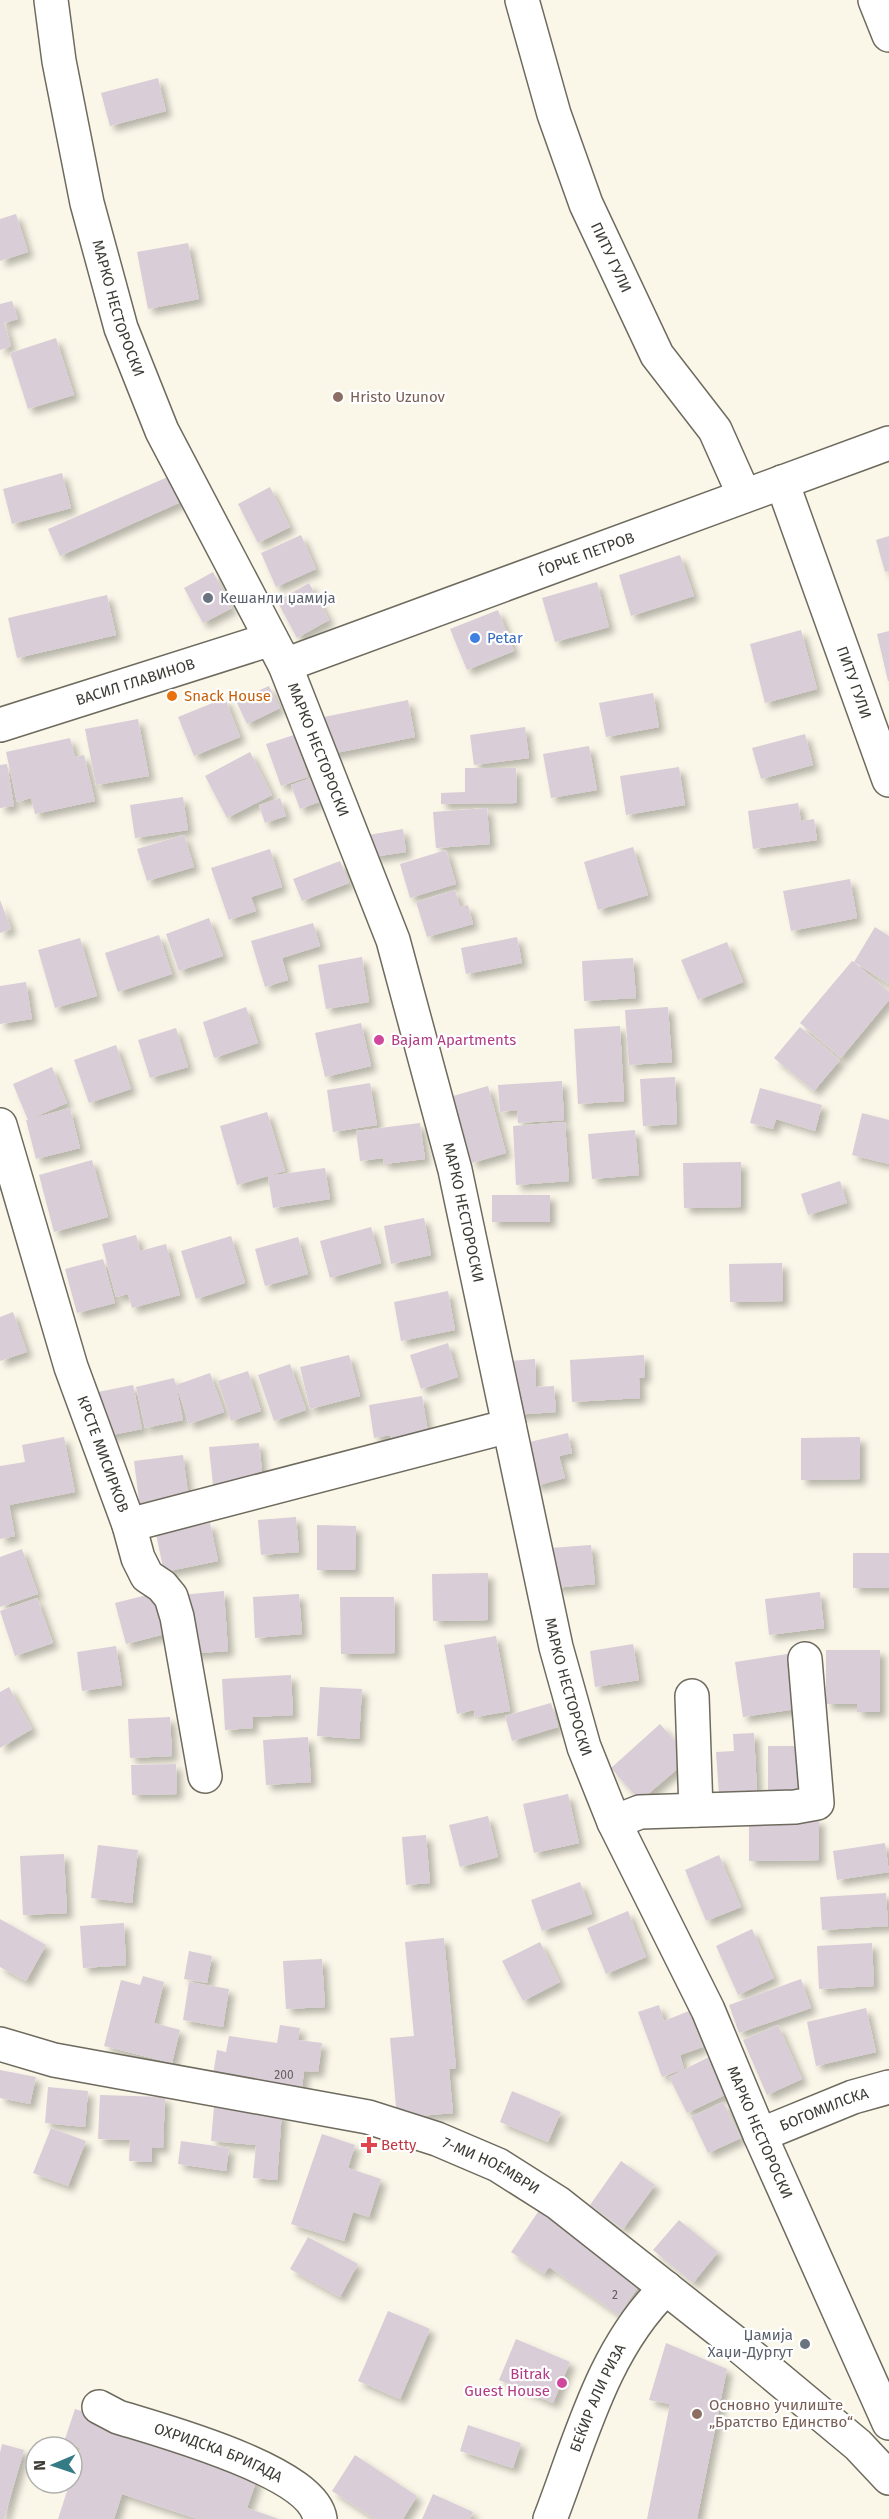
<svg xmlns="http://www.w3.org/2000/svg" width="889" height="2519" viewBox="0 0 889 2519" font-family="'Fira Sans',sans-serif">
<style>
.building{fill:#d9cdd7;filter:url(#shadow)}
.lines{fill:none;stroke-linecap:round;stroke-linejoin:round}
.minor-casing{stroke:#6e6b5e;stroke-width:36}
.minor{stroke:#fff;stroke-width:33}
.education-dot{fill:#8d6e63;stroke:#fff;stroke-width:2}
.worship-dot{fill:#6b7280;stroke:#fff;stroke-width:2}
.shop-dot{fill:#3f7fe0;stroke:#fff;stroke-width:2}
.food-dot{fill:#e8710a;stroke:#fff;stroke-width:2}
.hotel-dot{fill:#d1479c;stroke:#fff;stroke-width:2}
.health-dot{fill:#e0444e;stroke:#fff;stroke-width:2}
.labels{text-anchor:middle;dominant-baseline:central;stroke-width:4.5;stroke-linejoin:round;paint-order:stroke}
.number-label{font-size:12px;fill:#64605e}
.street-label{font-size:15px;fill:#3d3b35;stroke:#fff}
.education-label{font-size:15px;fill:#785e54;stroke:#fff;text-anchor:start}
.worship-label{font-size:15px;fill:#5b616d;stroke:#fff;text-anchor:start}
.shop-label{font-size:15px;fill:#366cbe;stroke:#fff;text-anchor:start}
.food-label{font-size:15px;fill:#c56008;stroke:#fff;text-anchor:start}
.hotel-label{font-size:15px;fill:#b23c85;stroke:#fff;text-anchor:start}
.health-label{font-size:15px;fill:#be3a42;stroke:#fff;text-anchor:start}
</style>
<defs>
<filter id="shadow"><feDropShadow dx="5.5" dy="5.5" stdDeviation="3" flood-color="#0004"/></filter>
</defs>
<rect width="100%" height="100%" fill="#faf6e8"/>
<!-- building -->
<path class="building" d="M 158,78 L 166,111 L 110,126 L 101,93 Z
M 16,214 L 28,252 L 0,261 L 0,219 Z
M 188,243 L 199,299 L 148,309 L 137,252 Z
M 12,301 L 18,319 L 4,323 L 11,346 L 0,350 L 0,304 Z
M 56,338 L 74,395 L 28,409 L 10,353 Z
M 62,473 L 71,508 L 12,524 L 3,489 Z
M 170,476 L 181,502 L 60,556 L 48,529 Z
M 270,487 L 290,527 L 258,543 L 238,504 Z
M 301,535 L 316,569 L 276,587 L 261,553 Z
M 889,536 L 889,571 L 885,572 L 876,540 Z
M 680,555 L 694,596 L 631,616 L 619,575 Z
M 213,572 L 232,608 L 203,623 L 184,588 Z
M 597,582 L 609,627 L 555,642 L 542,598 Z
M 309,583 L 329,620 L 297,638 L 277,601 Z
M 107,595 L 116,635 L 17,658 L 8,618 Z
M 498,610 L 514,651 L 467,670 L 450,629 Z
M 801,630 L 817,689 L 765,703 L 750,644 Z
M 889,631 L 889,681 L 888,681 L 877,634 Z
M 269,686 L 280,708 L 247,724 L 236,701 Z
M 653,693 L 659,727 L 606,737 L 599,703 Z
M 225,698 L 240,737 L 194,756 L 178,717 Z
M 408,700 L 415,737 L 326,755 L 319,718 Z
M 138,719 L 149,776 L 96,785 L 85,729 Z
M 525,727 L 529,758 L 474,765 L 470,735 Z
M 805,734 L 813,765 L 761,779 L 752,748 Z
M 294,735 L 308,777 L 281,786 L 266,744 Z
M 70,738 L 75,757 L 84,755 L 95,801 L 35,814 L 31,798 L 17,802 L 6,752 Z
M 589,746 L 597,790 L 551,798 L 543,754 Z
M 250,752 L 272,795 L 227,818 L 205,776 Z
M 7,764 L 14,806 L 0,808 L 0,765 Z
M 679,767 L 685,805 L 626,815 L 620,776 Z
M 465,768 L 516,768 L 517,803 L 441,804 L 441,793 L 465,792 Z
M 311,778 L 319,802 L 300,809 L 291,785 Z
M 183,797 L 188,830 L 135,838 L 130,805 Z
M 280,798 L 286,816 L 265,823 L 259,805 Z
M 798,803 L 801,821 L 814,819 L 817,840 L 753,849 L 748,811 Z
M 487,808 L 490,844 L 436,848 L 433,812 Z
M 403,829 L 406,852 L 373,857 L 369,835 Z
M 184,835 L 194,867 L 147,881 L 137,849 Z
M 633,847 L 648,895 L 598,910 L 584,862 Z
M 270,849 L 282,887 L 251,897 L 256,911 L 229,920 L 211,868 Z
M 446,850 L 456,884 L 410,898 L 400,864 Z
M 340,861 L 349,883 L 302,901 L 293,879 Z
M 850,879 L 857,918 L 791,931 L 783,891 Z
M 455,890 L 460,907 L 468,905 L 473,924 L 427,937 L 416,902 Z
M 0,900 L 11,929 L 0,933 Z
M 209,918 L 223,956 L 179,971 L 166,934 Z
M 313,923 L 320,946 L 282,958 L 288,980 L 265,987 L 251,941 Z
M 875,927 L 889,936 L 889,984 L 854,962 L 889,992 L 889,1000 L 841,1058 L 800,1023 L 852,961 L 854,962 Z
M 159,935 L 172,974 L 118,992 L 105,953 Z
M 517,937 L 522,963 L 466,974 L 461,948 Z
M 80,938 L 97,996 L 55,1008 L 38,950 Z
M 727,942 L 743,982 L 698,1000 L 681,960 Z
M 362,957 L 369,1002 L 326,1009 L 318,965 Z
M 633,958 L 636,998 L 584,1001 L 582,961 Z
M 26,982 L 32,1019 L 0,1024 L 0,986 Z
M 246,1007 L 258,1043 L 214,1058 L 203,1022 Z
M 668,1007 L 672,1062 L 629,1065 L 625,1010 Z
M 361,1023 L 371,1066 L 325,1077 L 315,1033 Z
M 620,1026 L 624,1101 L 578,1104 L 574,1029 Z
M 800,1027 L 840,1060 L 814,1091 L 774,1058 Z
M 176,1028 L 188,1067 L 150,1078 L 138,1040 Z
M 116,1045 L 131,1089 L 89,1103 L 74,1060 Z
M 52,1067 L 67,1103 L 28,1120 L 13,1084 Z
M 675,1077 L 677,1124 L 643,1126 L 640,1079 Z
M 562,1081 L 564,1120 L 518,1123 L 517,1110 L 500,1112 L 498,1085 Z
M 370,1083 L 377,1125 L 333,1132 L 327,1090 Z
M 488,1086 L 506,1153 L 472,1163 L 453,1096 Z
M 760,1088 L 822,1105 L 815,1131 L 776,1119 L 773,1129 L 750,1123 Z
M 70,1108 L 80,1148 L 36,1159 L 26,1120 Z
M 267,1112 L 285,1171 L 237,1185 L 220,1126 Z
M 862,1113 L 889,1120 L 889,1164 L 852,1155 Z
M 565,1122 L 569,1181 L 516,1185 L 513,1126 Z
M 420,1123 L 425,1159 L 384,1164 L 383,1158 L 360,1161 L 356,1131 Z
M 635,1130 L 639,1175 L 592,1179 L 588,1134 Z
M 92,1160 L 108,1217 L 54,1232 L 39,1175 Z
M 741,1162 L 741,1207 L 684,1208 L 683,1163 Z
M 325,1168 L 330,1199 L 273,1208 L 268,1176 Z
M 840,1181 L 847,1203 L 808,1215 L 801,1194 Z
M 492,1195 L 550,1195 L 550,1222 L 492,1222 Z
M 424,1218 L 431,1255 L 391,1264 L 384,1226 Z
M 371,1227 L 381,1263 L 330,1278 L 320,1241 Z
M 136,1235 L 140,1251 L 166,1244 L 180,1295 L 132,1308 L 128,1294 L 116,1297 L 102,1244 Z
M 231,1236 L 245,1283 L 196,1299 L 181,1251 Z
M 298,1237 L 308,1274 L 265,1286 L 255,1249 Z
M 103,1259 L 115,1303 L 77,1313 L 65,1269 Z
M 782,1263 L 783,1301 L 730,1302 L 729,1264 Z
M 448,1291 L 455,1330 L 401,1341 L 394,1302 Z
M 13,1312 L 27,1352 L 0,1361 L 0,1317 Z
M 448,1343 L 458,1377 L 421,1389 L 410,1355 Z
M 349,1355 L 360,1396 L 310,1409 L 300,1367 Z
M 644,1355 L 645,1377 L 639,1378 L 640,1398 L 572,1402 L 570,1360 Z
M 535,1359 L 536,1387 L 554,1386 L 556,1412 L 513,1415 L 510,1361 Z
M 290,1364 L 306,1410 L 274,1421 L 258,1375 Z
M 248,1371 L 261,1411 L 231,1421 L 218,1381 Z
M 210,1373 L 224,1412 L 189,1424 L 176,1385 L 183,1420 L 145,1428 L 136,1387 L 174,1378 L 176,1385 Z
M 133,1385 L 142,1429 L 102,1437 L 93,1393 Z
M 422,1396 L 429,1438 L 392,1444 L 390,1435 L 374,1438 L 369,1405 Z
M 568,1433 L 572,1453 L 559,1456 L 565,1478 L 535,1486 L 525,1443 Z
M 64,1437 L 75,1492 L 9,1505 L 15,1536 L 0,1539 L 0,1466 L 25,1462 L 22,1445 Z
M 860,1437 L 860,1479 L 801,1480 L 801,1438 Z
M 259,1443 L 263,1480 L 213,1485 L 209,1447 Z
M 183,1455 L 189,1501 L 140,1508 L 134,1461 Z
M 296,1517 L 299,1552 L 261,1555 L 258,1520 Z
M 210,1523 L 218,1561 L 164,1572 L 156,1534 Z
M 317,1525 L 356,1526 L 355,1570 L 317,1570 Z
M 591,1545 L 595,1584 L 554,1588 L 550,1548 Z
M 22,1549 L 38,1594 L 0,1607 L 0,1557 Z
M 853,1553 L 889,1553 L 889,1588 L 853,1588 Z
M 488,1573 L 488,1620 L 433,1621 L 432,1574 Z
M 224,1591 L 228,1651 L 185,1654 L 181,1595 Z
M 820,1592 L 824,1628 L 769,1635 L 765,1599 Z
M 155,1593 L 165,1634 L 126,1644 L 115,1603 Z
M 299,1594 L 302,1634 L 255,1638 L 253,1597 Z
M 340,1597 L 394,1597 L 395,1653 L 341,1654 Z
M 37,1598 L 53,1643 L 15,1656 L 0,1611 Z
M 496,1636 L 510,1711 L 475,1717 L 474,1710 L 457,1714 L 444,1645 Z
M 633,1644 L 639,1680 L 595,1687 L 590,1651 Z
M 116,1646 L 122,1685 L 82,1691 L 77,1652 Z
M 826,1650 L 880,1650 L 880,1712 L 857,1712 L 857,1704 L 826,1704 Z
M 794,1653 L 803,1708 L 743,1717 L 735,1662 Z
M 291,1675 L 293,1715 L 252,1717 L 253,1728 L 225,1730 L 222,1679 Z
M 9,1687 L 32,1729 L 0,1748 L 0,1692 Z
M 320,1687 L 362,1689 L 359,1739 L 317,1736 Z
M 551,1703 L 558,1727 L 512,1741 L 505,1716 Z
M 170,1717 L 172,1756 L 130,1758 L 128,1719 Z
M 660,1724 L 690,1758 L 640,1801 L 611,1768 Z
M 754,1733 L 757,1792 L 719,1794 L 716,1752 L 734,1751 L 733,1734 Z
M 308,1737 L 311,1782 L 266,1785 L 263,1740 Z
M 768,1746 L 812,1746 L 812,1793 L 768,1793 Z
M 176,1764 L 177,1794 L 132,1795 L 131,1765 Z
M 568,1794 L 579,1843 L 534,1853 L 523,1804 Z
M 488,1816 L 498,1857 L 460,1867 L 449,1825 Z
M 819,1819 L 819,1860 L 749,1861 L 749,1820 Z
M 426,1835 L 430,1883 L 406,1885 L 402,1837 Z
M 885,1843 L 889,1872 L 837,1880 L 833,1851 Z
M 98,1845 L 138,1850 L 132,1903 L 91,1898 Z
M 64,1854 L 67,1913 L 23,1915 L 20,1856 Z
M 719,1855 L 741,1907 L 706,1921 L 685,1870 Z
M 580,1882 L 592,1914 L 542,1931 L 531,1900 Z
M 886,1893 L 888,1926 L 822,1930 L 820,1897 Z
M 628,1911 L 646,1957 L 606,1974 L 587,1928 Z
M 0,1919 L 46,1945 L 26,1981 L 0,1967 Z
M 124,1923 L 126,1965 L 83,1968 L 80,1926 Z
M 752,1929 L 774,1978 L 738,1995 L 716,1946 Z
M 444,1938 L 456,2068 L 449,2069 L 453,2113 L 397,2118 L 390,2038 L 414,2036 L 405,1942 Z
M 540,1942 L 560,1982 L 523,2001 L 502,1961 Z
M 872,1943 L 874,1986 L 819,1989 L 817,1946 Z
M 189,1951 L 212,1956 L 207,1983 L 184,1979 Z
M 322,1959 L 325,2007 L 286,2009 L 283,1961 Z
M 143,1976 L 164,1982 L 154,2023 L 180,2030 L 172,2063 L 104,2046 L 121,1980 L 140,1985 Z
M 801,1979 L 811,2008 L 739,2033 L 729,2005 Z
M 189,1982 L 229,1989 L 223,2027 L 183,2020 Z
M 659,2005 L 664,2021 L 689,2011 L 703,2047 L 680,2055 L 684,2069 L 662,2077 L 638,2012 Z
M 866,2008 L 876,2052 L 816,2066 L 807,2022 Z
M 280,2025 L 300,2028 L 298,2040 L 322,2043 L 318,2072 L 304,2071 L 302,2088 L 213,2075 L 217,2050 L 226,2052 L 229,2036 L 277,2043 Z
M 778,2025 L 802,2079 L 767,2095 L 743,2040 Z
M 709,2057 L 727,2094 L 687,2113 L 669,2077 Z
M 0,2070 L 36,2077 L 30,2104 L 0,2098 Z
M 48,2087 L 88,2091 L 85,2127 L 45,2123 Z
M 512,2091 L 561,2112 L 548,2142 L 500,2122 Z
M 100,2095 L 165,2097 L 163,2148 L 152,2147 L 152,2162 L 129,2161 L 130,2140 L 98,2139 Z
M 723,2102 L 741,2138 L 708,2153 L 691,2117 Z
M 214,2107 L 282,2112 L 277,2180 L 253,2178 L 256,2145 L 211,2141 Z
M 51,2128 L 86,2141 L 68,2186 L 33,2173 Z
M 322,2134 L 355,2145 L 348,2168 L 381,2179 L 369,2217 L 353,2212 L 344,2241 L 291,2224 Z
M 181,2141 L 229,2148 L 226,2171 L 178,2164 Z
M 621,2161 L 655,2185 L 623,2229 L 590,2205 Z
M 540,2209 L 643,2280 L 619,2315 L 549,2267 L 544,2274 L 511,2252 Z
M 679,2220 L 718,2252 L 693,2283 L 653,2250 Z
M 308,2237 L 358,2264 L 340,2297 L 290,2269 Z
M 388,2311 L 430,2329 L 400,2399 L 358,2381 Z
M 516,2339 L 570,2362 L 553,2403 L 499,2380 Z
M 666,2343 L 727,2369 L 697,2519 L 647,2519 L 670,2404 L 649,2400 Z
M 75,2409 L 96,2416 L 93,2424 L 257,2479 L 247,2508 L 279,2519 L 197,2519 L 122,2494 L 114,2519 L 58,2519 L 81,2448 L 64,2442 Z
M 468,2425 L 521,2443 L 513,2468 L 460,2451 Z
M 2,2444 L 24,2450 L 4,2519 L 0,2519 L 0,2453 Z
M 355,2455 L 417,2496 L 403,2519 L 375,2519 L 332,2491 Z
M 433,2494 L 473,2512 L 470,2519 L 422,2519 Z"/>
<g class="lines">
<defs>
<g id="minor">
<path id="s1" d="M 51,0 L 59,61 L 87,203 L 121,328 L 162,431 L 285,665 L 393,940 L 455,1170 L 556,1647 L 584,1747 L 614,1822 L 708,2010 L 760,2135 L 889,2423"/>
<path id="s2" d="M 522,0 L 554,114 L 586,204 L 657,355 L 715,430 L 744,495"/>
<path d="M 875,0 L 889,35"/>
<path id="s3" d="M 782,482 L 889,780"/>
<path id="s4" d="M 285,665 L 889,443"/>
<path id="s5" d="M 0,725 L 271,639"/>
<path id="s6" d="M 0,1125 L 71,1367 L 129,1525 L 138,1558 L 147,1576 L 162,1586 L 171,1597 L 177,1617 L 205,1776"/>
<path d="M 129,1525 L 509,1426"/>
<path d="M 692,1696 L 696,1810"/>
<path d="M 614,1822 L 640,1812 L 795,1807 L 817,1803 L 805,1659"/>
<path id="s7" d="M 0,2044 L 54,2060 L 368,2117 L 437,2139 L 498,2165 L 558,2203 L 738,2345 L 858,2445 L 889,2478"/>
<path id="s8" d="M 760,2135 L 853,2097 L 889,2087"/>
<path id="s9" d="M 99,2407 L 118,2417 C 160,2430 313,2471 320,2519"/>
<path id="s10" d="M 550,2519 C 581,2439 603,2349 666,2288"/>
</g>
</defs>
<!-- minor casing -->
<use href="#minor" class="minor-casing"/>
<!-- minor -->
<use href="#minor" class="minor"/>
</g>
<!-- markers -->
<g class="education-dot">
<circle cx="338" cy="397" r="6"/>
<circle cx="697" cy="2414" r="6"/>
</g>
<g class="worship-dot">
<circle cx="208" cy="598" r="6"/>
<circle cx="805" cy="2344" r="6"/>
</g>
<circle class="shop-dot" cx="475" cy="638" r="6"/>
<circle class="food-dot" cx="172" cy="696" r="6"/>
<g class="hotel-dot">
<circle cx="379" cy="1040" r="6"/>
<circle cx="562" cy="2383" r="6"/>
</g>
<path class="health-dot" d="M366 2136h6v6h6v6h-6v6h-6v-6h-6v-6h6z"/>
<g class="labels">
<!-- number labels -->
<g class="number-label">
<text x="284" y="2075">200</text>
<text x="615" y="2295">2</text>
</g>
<!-- street labels -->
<g class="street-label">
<text stroke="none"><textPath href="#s2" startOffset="273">ПИТУ ГУЛИ</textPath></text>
<text stroke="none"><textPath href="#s1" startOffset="316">МАРКО НЕСТОРОСКИ</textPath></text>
<text stroke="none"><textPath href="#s4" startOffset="321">ЃОРЧЕ ПЕТРОВ</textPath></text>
<text stroke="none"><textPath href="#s5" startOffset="142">ВАСИЛ ГЛАВИНОВ</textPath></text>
<text stroke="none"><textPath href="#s3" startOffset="213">ПИТУ ГУЛИ</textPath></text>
<text stroke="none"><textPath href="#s1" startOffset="802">МАРКО НЕСТОРОСКИ</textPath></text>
<text stroke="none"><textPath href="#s1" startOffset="1288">МАРКО НЕСТОРОСКИ</textPath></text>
<text stroke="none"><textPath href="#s6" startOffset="345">КРСТЕ МИСИРКОВ</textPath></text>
<text stroke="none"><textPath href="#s1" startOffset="1774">МАРКО НЕСТОРОСКИ</textPath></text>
<text stroke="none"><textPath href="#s8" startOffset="69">БОГОМИЛСКА</textPath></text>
<text stroke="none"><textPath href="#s1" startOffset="2260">МАРКО НЕСТОРОСКИ</textPath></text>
<text stroke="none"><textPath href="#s7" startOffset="508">7-МИ НОЕМВРИ</textPath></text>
<text stroke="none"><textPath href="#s10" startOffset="130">БЕЌИР АЛИ РИЗА</textPath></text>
<text stroke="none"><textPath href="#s9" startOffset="128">ОХРИДСКА БРИГАДА</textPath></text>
</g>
<!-- education labels -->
<g class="education-label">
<text x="350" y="397">Hristo Uzunov</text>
<text x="709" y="2405">Основно училиште<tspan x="709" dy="17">„Братство Единство“</tspan></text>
</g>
<!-- worship labels -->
<g class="worship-label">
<text x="220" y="598">Кешанли џамија</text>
<text x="793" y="2335" text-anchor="end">Џамија<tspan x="793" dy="17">Хаџи-Дургут</tspan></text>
</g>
<!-- shop labels -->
<g class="shop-label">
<text x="487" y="638">Petar</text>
</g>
<!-- food labels -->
<g class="food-label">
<text x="184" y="696">Snack House</text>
</g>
<!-- hotel labels -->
<g class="hotel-label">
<text x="391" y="1040">Bajam Apartments</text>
<text x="550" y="2374" text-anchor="end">Bitrak<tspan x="550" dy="17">Guest House</tspan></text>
</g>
<!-- health labels -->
<g class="health-label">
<text x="381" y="2145">Betty</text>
</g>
</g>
<!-- north arrow -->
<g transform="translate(54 2465) rotate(268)"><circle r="28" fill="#ffffff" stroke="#b1b1ae" stroke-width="1.5"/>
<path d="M0-4.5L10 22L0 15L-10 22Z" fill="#347b86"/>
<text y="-9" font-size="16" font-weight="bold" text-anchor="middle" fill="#3d3b35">N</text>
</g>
</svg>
